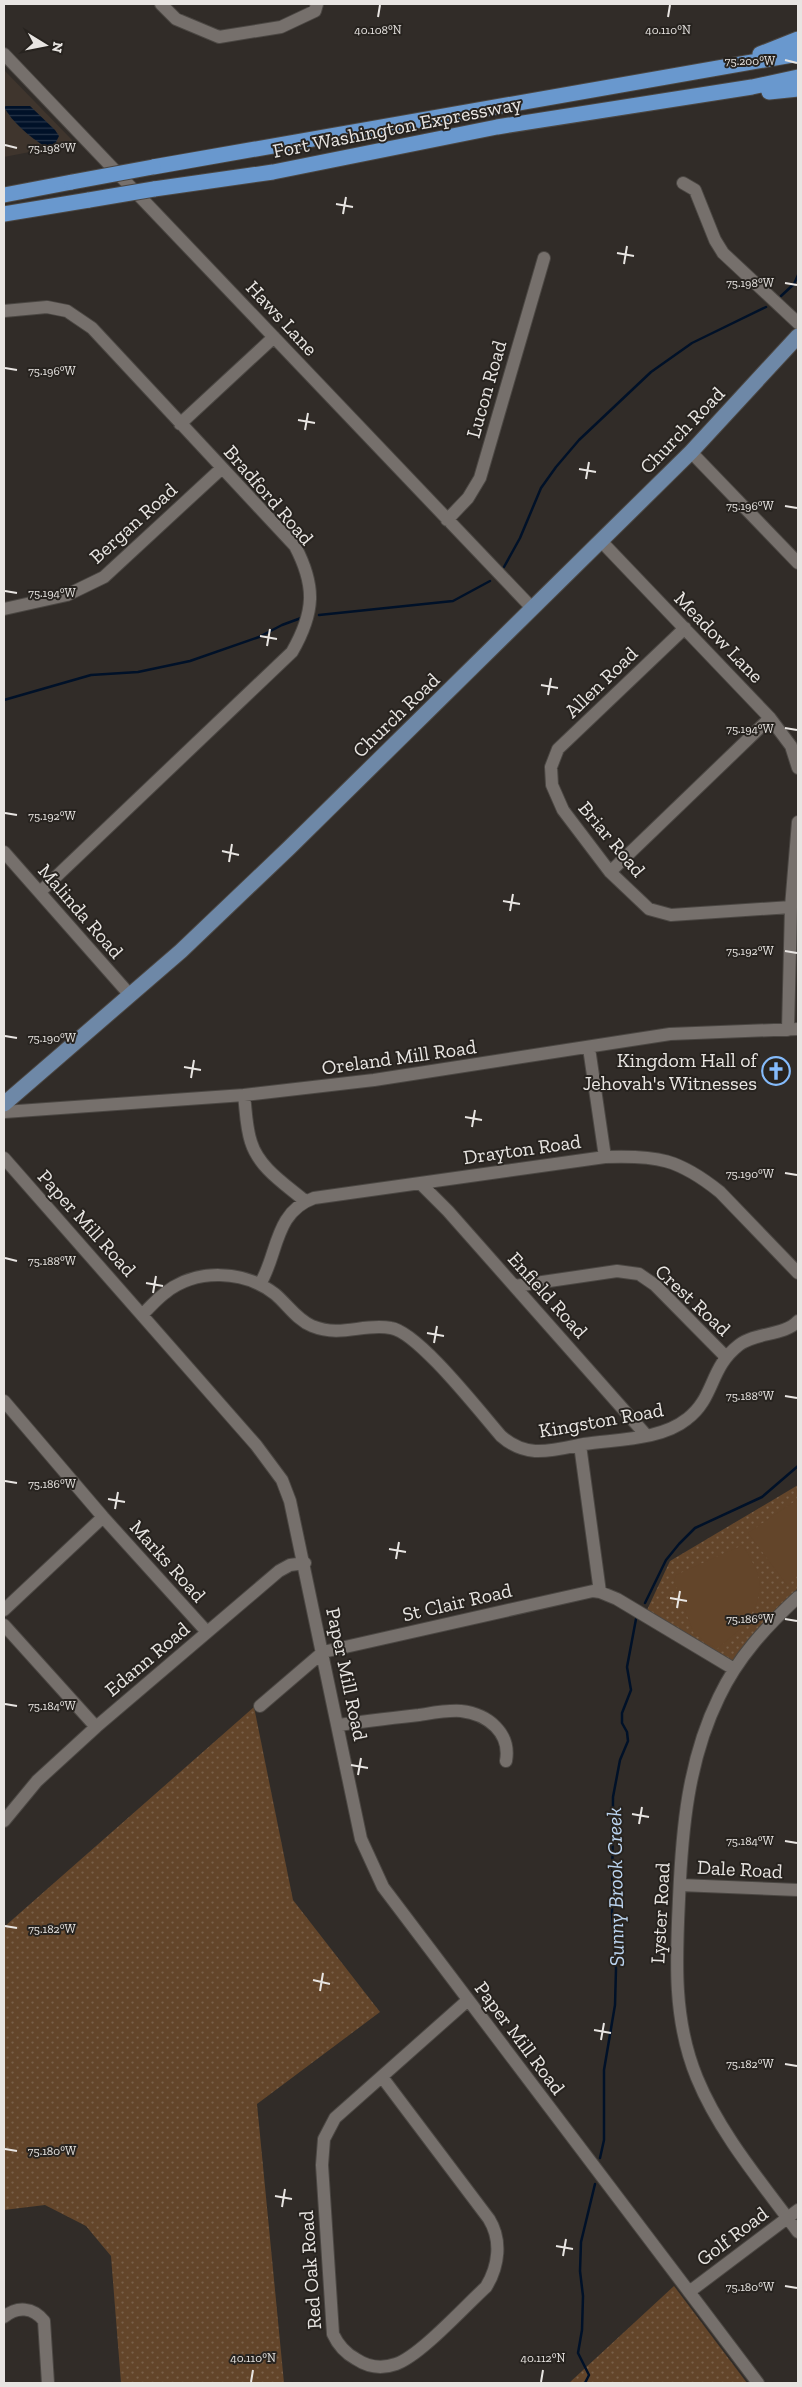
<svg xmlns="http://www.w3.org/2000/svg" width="802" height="2387" viewBox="0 0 802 2387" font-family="'Zilla Slab',serif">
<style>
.built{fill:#3f352d}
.green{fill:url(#green-dots)}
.pitch{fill:#63452a}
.water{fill:url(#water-rules)}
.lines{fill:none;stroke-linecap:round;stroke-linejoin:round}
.stream{stroke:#001128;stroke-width:2.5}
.minor-casing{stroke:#4b4743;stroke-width:14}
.major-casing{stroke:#4b4743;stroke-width:17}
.highway-casing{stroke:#4b4743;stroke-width:17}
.minor{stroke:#76706c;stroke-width:12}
.major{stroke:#6e88a7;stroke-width:15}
.highway{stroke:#6998ce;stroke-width:15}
.highway-bridge-casing{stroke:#4b4743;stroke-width:17;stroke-linecap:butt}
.highway-bridge{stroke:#6998ce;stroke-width:15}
.ticks{fill:none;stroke:#e8e5e2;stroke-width:2}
.labels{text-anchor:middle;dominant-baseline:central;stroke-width:4;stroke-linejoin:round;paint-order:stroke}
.street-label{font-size:20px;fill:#e8e5e2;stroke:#27231f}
.poi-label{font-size:20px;fill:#e8e5e2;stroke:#27231f;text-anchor:end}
.water-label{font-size:21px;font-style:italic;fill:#bcd5f1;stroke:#27231f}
.ticks-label{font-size:12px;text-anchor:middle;fill:#e8e5e2;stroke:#27231f;stroke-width:4;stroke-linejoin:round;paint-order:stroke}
</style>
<defs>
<pattern id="green-dots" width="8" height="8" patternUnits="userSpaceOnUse" patternTransform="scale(1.25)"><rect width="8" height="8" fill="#63452a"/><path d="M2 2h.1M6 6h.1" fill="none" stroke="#796049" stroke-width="1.8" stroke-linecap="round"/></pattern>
<pattern id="water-rules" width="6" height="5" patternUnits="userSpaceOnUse" patternTransform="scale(1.25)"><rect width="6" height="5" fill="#001128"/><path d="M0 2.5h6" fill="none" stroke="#253447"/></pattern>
</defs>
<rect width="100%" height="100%" fill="#312c28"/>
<!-- built -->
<path class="built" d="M 4,70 L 72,140 L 71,144 L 4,157 Z"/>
<!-- green -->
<path class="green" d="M 798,1485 L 798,1588 L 731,1663 L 647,1610 L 670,1561 Z
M 254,1707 L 293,1900 L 380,2012 L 257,2104 L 284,2383 L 121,2383 L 111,2256 L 86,2226 L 45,2205 L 4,2210 L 4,1927 Z
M 674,2286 L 747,2383 L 569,2383 Z"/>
<!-- pitch -->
<path class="pitch" d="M 798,1499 L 798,1574 L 787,1585 L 748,1533 Z
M 743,1545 C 748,1555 758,1569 759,1580 C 763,1612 738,1631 717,1649 L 694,1634 L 674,1581 L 676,1575 Z"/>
<!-- water -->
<path class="water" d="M 6,106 L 30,106 L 55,130 L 59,136 L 55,144 L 44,146 C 30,137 12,122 4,107 Z"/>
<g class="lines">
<!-- stream -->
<path class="stream" d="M 781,296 L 794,284 L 798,275
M 504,567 L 520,538 L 541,488 L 556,467 L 579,440 L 651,372 L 692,343 L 766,307
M 319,615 L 453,601 L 490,581
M 4,700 L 91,675 L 138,672 L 190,661 L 259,637 L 282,625 L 301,618
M 645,1603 L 666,1560 L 679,1544 L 695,1528 L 762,1497 L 798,1466
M 600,2158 L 604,2140 L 604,2070 L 615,2005 L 616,1969 L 612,1913 L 613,1797 L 620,1760 L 628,1741 L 627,1732 L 622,1723 L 622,1713 L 631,1690 L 627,1667 L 636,1619
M 585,2383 L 589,2375 L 578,2353 L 582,2330 L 583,2296 L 580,2271 L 581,2242 L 595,2184"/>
<defs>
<path id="minor" d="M 161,4 L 176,19 L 219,37 L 281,27 L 315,11 L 317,4
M 4,54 L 533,609
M 683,183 L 695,190 L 715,240 L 723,253 L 798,323
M 4,311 L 47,307 L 67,311 L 92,328 L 295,546 C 316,586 315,612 292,652 L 40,892
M 180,424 L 274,337
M 691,452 L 798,563
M 447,520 L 468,498 L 480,478 L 544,258
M 601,541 L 770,718 L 791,746 L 798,768
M 4,609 L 67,595 L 104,577 L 222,468
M 685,628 L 558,749 L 551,767 L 552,785 L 563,810 L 610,872 L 649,909 L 671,915 L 791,907
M 4,852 L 130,995
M 610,872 L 770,718
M 788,1030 L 791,907 L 798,822
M 589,1048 L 605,1157
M 244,1095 C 246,1111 246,1127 251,1142 C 259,1168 285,1184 305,1201
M 4,1112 L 244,1095 L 374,1080 L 670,1034 L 798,1029
M 4,1158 L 256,1445 L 282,1480 L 290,1501 L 361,1839 L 383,1887 L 758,2383
M 420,1183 L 448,1211 L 646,1435
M 260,1284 C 278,1255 274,1212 314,1198 L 605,1157 C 657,1155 679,1159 720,1192 L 798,1273
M 515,1286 L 617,1271 L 639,1274 L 655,1285 L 726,1357
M 143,1314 C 150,1307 157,1299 165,1293 C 196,1268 244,1270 275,1294 C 287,1304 297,1320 312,1326 C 342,1338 362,1323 391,1328 C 418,1332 480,1412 501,1436 C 510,1444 522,1450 535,1451 C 551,1452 569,1447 584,1444 C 617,1439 661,1440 687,1419 C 715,1398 709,1368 739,1345 C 756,1332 784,1336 798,1321
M 4,1401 L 103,1517 L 207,1632
M 580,1445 L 600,1592
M 798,1597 C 766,1627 738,1657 719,1697 C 688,1760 682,1829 679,1899 C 676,1960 673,2020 697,2078 C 720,2134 762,2183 798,2232
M 4,1610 L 103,1517
M 4,1625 L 96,1727
M 260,1706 L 323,1652 L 593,1591 L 600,1592 L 617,1599 L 734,1669
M 339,1725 C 365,1721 392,1718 419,1715 C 432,1713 447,1710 461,1711 C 488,1714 511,1733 506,1761
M 4,1821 L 37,1781 L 96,1727 L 279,1571 L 290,1565 L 305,1563
M 680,1885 L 798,1890
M 382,2077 L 489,2219 C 502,2240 499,2266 486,2287 C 465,2306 420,2356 396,2364 C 382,2369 368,2367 356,2359 C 345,2353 338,2345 333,2334 L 322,2165 L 324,2139 L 335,2118 L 468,2000
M 689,2292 L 798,2210
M 4,2317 C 17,2306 33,2307 44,2321 L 48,2383"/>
<path id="major" d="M 4,1104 L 181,951 L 289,848 L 691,452 L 798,336"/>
<path id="highway" d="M 760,54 L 798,39
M 769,92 L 798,89
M 153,167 L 798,54
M 154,189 L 273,172 L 497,127 L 752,87 L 798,77
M 4,195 L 72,182
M 4,214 L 89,200"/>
</defs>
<!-- minor casing -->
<use href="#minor" class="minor-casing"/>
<!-- major casing -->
<use href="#major" class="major-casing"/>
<!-- highway casing -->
<use href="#highway" class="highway-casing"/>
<!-- minor -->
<use href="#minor" class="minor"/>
<!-- major -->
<use href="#major" class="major"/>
<!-- highway -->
<use href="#highway" class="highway"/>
<defs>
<path id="highway-bridge" d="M 72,182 L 153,167
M 89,200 L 154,189"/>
</defs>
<!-- highway-bridge casing -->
<use href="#highway-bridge" class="highway-bridge-casing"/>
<!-- highway-bridge -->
<use href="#highway-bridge" class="highway-bridge"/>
</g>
<!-- ticks -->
<path class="ticks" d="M 378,17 L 380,5M 668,17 L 670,5M 785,60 L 797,63M 5,145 L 17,148M 336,204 L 353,207M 343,214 L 346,197M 617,253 L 634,256M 624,264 L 627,246M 785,283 L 797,285M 5,368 L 17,370M 298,420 L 315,423M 305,430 L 308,413M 579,469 L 596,472M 586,479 L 589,462M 785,506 L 797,508M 5,591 L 17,593M 260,636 L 277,639M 267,646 L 270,629M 541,685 L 558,688M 548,695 L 551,678M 785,728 L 797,730M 5,813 L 17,815M 222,851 L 239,855M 229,862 L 232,844M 503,901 L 520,904M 510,911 L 513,894M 785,951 L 797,953M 5,1036 L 17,1038M 184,1067 L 201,1070M 191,1078 L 194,1060M 465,1117 L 482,1120M 472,1127 L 475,1110M 785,1173 L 797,1175M 5,1258 L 17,1261M 146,1283 L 163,1286M 153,1293 L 156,1276M 427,1333 L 444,1336M 434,1343 L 437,1326M 785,1396 L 797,1398M 5,1481 L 17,1483M 108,1499 L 125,1502M 115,1509 L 118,1492M 389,1549 L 406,1552M 396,1559 L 399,1542M 670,1598 L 687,1601M 677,1608 L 680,1591M 785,1619 L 797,1621M 5,1704 L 17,1706M 351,1765 L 368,1768M 358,1775 L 361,1758M 632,1814 L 649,1817M 639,1824 L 642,1807M 785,1841 L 797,1843M 5,1926 L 17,1928M 313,1980 L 330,1984M 320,1991 L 323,1973M 594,2030 L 611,2033M 601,2040 L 604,2023M 785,2064 L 797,2066M 5,2149 L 17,2151M 275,2196 L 292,2199M 282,2207 L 285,2189M 556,2246 L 573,2249M 563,2256 L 566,2239M 785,2286 L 797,2288M 251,2382 L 253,2370M 541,2382 L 543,2370"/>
<!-- icons -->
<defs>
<symbol id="church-ring" viewBox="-11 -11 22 22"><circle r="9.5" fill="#27231f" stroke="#85bbfb" stroke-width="1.5"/><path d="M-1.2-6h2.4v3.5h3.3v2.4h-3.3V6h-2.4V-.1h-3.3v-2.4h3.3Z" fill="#85bbfb"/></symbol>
</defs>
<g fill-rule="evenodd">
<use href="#church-ring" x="760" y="1055" width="32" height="32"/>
</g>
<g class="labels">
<!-- street labels -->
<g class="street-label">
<text transform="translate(397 127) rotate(-11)">Fort Washington Expressway</text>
<text transform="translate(282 318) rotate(47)">Haws Lane</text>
<text transform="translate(486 389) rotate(-74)">Lucon Road</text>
<text transform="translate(682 430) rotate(-46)">Church Road</text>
<text transform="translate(269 495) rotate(49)">Bradford Road</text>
<text transform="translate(133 523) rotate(-42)">Bergan Road</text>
<text transform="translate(719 637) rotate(46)">Meadow Lane</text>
<text transform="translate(601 682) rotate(-44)">Allen Road</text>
<text transform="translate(396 715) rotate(-44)">Church Road</text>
<text transform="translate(612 839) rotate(50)">Briar Road</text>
<text transform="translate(81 911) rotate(49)">Malinda Road</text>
<text transform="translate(399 1057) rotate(-8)">Oreland Mill Road</text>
<text transform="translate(522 1149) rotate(-8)">Drayton Road</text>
<text transform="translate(87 1223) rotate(48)">Paper Mill Road</text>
<text transform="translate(548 1295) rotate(48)">Enfield Road</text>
<text transform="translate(693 1300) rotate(43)">Crest Road</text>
<text transform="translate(601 1420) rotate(-10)">Kingston Road</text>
<text transform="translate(168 1561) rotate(48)">Marks Road</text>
<text transform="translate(457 1602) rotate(-13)">St Clair Road</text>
<text transform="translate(147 1659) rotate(-40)">Edann Road</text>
<text transform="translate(347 1674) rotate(78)">Paper Mill Road</text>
<text transform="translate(740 1869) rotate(3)">Dale Road</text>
<text transform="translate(660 1913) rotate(-87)">Lyster Road</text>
<text transform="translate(520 2038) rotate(53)">Paper Mill Road</text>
<text transform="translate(732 2236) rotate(-37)">Golf Road</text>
<text transform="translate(310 2270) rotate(-94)">Red Oak Road</text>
</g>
<!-- poi labels -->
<g class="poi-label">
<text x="757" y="1060">Kingdom Hall of<tspan x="757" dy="23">Jehovah's Witnesses</tspan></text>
</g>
<!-- water labels -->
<g class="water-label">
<text transform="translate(615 1887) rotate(-91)">Sunny Brook Creek</text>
</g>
</g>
<g class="ticks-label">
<text x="378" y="34">40.108°N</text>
<text x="668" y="34">40.110°N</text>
<text x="750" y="65">75.200°W</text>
<text x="52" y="152">75.198°W</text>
<text x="750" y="287">75.198°W</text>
<text x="52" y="375">75.196°W</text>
<text x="750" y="510">75.196°W</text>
<text x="52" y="597">75.194°W</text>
<text x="750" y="733">75.194°W</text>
<text x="52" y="820">75.192°W</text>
<text x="750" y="955">75.192°W</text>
<text x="52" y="1042">75.190°W</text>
<text x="750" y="1178">75.190°W</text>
<text x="52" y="1265">75.188°W</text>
<text x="750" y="1400">75.188°W</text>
<text x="52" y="1488">75.186°W</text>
<text x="750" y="1623">75.186°W</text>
<text x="52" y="1710">75.184°W</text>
<text x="750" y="1845">75.184°W</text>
<text x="52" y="1933">75.182°W</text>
<text x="750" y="2068">75.182°W</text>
<text x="52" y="2155">75.180°W</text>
<text x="750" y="2291">75.180°W</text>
<text x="253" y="2362">40.110°N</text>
<text x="543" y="2362">40.112°N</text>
</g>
<!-- border -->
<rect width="802" height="2387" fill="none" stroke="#e8e5e2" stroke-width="10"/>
<!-- north arrow -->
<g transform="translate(45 45) rotate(100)" stroke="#27231f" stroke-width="4" paint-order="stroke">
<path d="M0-4L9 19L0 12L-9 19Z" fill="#e8e5e2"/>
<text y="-8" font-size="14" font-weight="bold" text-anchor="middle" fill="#e8e5e2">N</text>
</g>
</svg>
